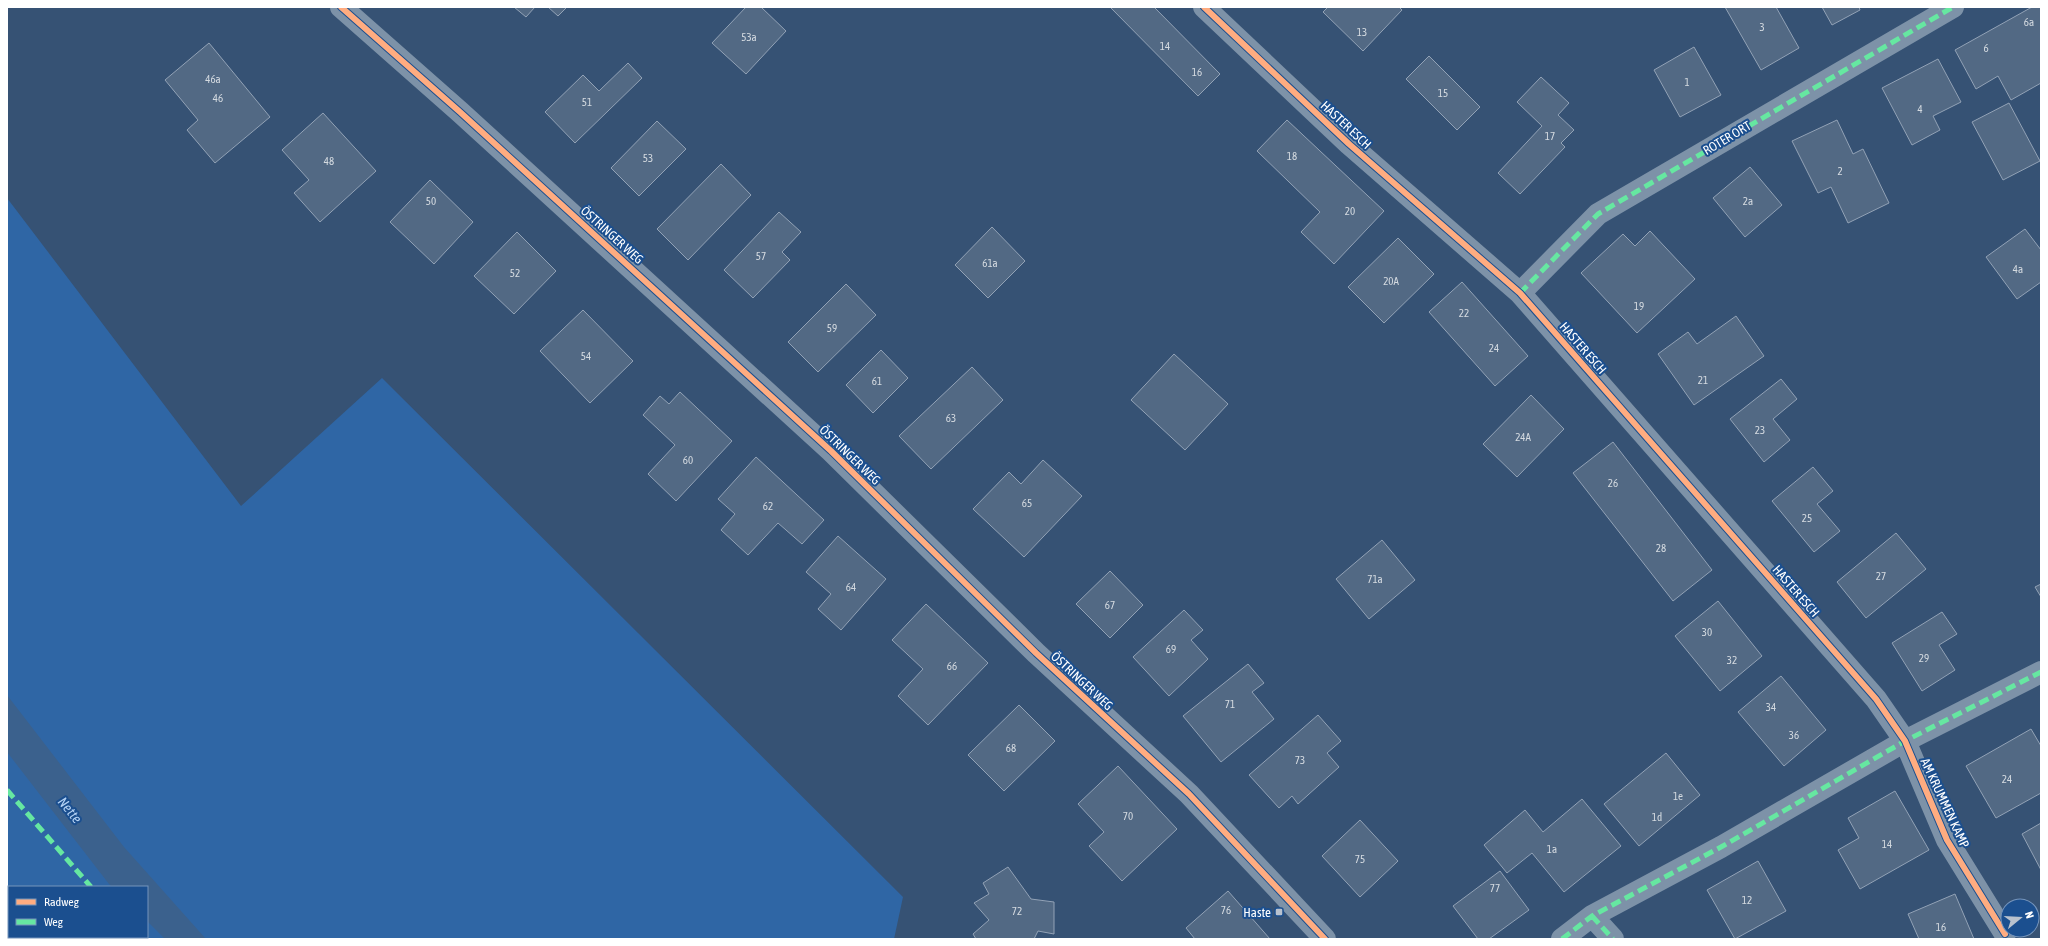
<svg xmlns="http://www.w3.org/2000/svg" width="2048" height="946" viewBox="0 0 2048 946" font-family="'Asap Condensed',sans-serif">
<style>
.green{fill:#2f66a5;fill-rule:evenodd}
.water{fill:#3b618d}
.building{fill:#526984;stroke:#92a2b6}
.lines{fill:none;stroke-linecap:round;stroke-linejoin:round}
.minor{stroke:#7d92a8;stroke-width:22}
.quiet{stroke:#66e7a1;stroke-width:5;stroke-dasharray:10 5;stroke-linecap:butt}
.cycleway-casing{stroke:#1b4f8f;stroke-width:8}
.cycleway{stroke:#ffac80;stroke-width:6}
.poi-dot{fill:#b9c2ce;stroke:#1b4f8f;stroke-width:1.5}
.labels{text-anchor:middle;dominant-baseline:central;stroke-width:4;stroke-linejoin:round;paint-order:stroke}
.number-label{font-size:11px;fill:#d4dae0}
.street-label{font-size:13px;fill:#fff;stroke:#1b4f8f}
.poi-label{font-size:13px;fill:#fff;stroke:#1b4f8f;text-anchor:end}
.water-label{font-size:14px;font-style:italic;fill:#b5d3f5;stroke:#1b4f8f}
</style>
<rect width="100%" height="100%" fill="#365274"/>
<!-- green -->
<path class="green" d="M 7,198 L 241,506 L 382,378 L 903,897 L 894,939 L 7,939 ZM 9,887 L 147,887 L 147,937 L 9,937 Z"/>
<!-- water -->
<path class="water" d="M 7,695 L 124,847 L 206,939 L 165,939 L 147,921 L 147,887 L 112,887 L 109,884 L 7,752 Z"/>
<!-- building -->
<path class="building" d="M 514,7 L 535,7 L 526,17 Z
M 548,7 L 567,7 L 558,16 Z
M 746,7 L 761,7 L 786,31 L 746,74 L 712,43 Z
M 1110,7 L 1154,7 L 1220,74 L 1198,96 Z
M 1328,7 L 1399,7 L 1402,10 L 1363,51 L 1323,12 Z
M 1725,7 L 1776,7 L 1799,48 L 1761,70 Z
M 1822,7 L 1859,7 L 1860,10 L 1832,25 Z
M 2032,7 L 2041,7 L 2041,83 L 2011,100 L 1998,76 L 1976,89 L 1955,50 Z
M 209,43 L 270,117 L 215,163 L 187,130 L 198,120 L 165,80 Z
M 1694,47 L 1721,95 L 1680,117 L 1654,70 Z
M 1429,56 L 1480,107 L 1457,130 L 1406,79 Z
M 1938,59 L 1961,102 L 1933,116 L 1940,130 L 1912,145 L 1882,88 Z
M 628,63 L 642,78 L 575,143 L 545,112 L 583,75 L 599,91 Z
M 1541,77 L 1569,103 L 1558,115 L 1574,130 L 1561,143 L 1565,147 L 1520,194 L 1498,173 L 1542,126 L 1517,102 Z
M 2009,103 L 2040,161 L 2003,180 L 1972,122 Z
M 323,113 L 376,171 L 320,222 L 294,193 L 309,180 L 282,150 Z
M 1287,120 L 1384,211 L 1334,264 L 1301,232 L 1320,212 L 1257,151 Z
M 1837,120 L 1853,154 L 1863,149 L 1889,203 L 1848,223 L 1831,187 L 1818,193 L 1792,141 Z
M 657,121 L 686,149 L 639,196 L 611,168 Z
M 721,164 L 751,195 L 688,260 L 657,229 Z
M 1750,167 L 1782,205 L 1745,237 L 1713,198 Z
M 430,180 L 473,222 L 434,264 L 390,222 Z
M 779,212 L 801,232 L 782,252 L 790,260 L 753,298 L 724,270 Z
M 992,227 L 1025,261 L 988,298 L 955,265 Z
M 2025,229 L 2041,250 L 2041,282 L 2017,299 L 1986,257 Z
M 1650,231 L 1695,279 L 1637,333 L 1581,273 L 1623,234 L 1635,246 Z
M 517,232 L 556,271 L 514,314 L 474,276 Z
M 1398,238 L 1434,274 L 1384,323 L 1348,287 Z
M 1462,282 L 1528,356 L 1495,386 L 1429,312 Z
M 846,284 L 876,315 L 818,372 L 788,342 Z
M 583,310 L 633,361 L 590,403 L 540,351 Z
M 1736,316 L 1764,356 L 1694,405 L 1658,354 L 1688,332 L 1697,344 Z
M 881,350 L 908,378 L 873,413 L 846,385 Z
M 1174,354 L 1228,404 L 1185,450 L 1131,400 Z
M 972,367 L 1003,400 L 931,469 L 899,436 Z
M 1781,379 L 1797,399 L 1773,419 L 1790,440 L 1764,462 L 1730,419 Z
M 680,392 L 732,441 L 676,501 L 648,474 L 675,445 L 643,415 L 660,396 L 669,404 Z
M 1531,395 L 1564,429 L 1517,477 L 1483,444 Z
M 1613,442 L 1712,570 L 1673,601 L 1573,473 Z
M 756,457 L 824,520 L 802,544 L 778,523 L 748,555 L 721,530 L 735,514 L 718,499 Z
M 1043,460 L 1082,496 L 1024,557 L 973,509 L 1009,472 L 1021,484 Z
M 1813,467 L 1833,491 L 1817,504 L 1840,531 L 1814,552 L 1772,501 Z
M 1896,533 L 1926,569 L 1866,618 L 1837,582 Z
M 838,536 L 886,579 L 841,630 L 818,609 L 831,594 L 806,572 Z
M 1382,540 L 1415,580 L 1369,619 L 1336,579 Z
M 1110,571 L 1143,605 L 1110,638 L 1076,604 Z
M 2041,584 L 2041,597 L 2035,587 Z
M 1718,601 L 1762,656 L 1720,691 L 1675,636 Z
M 926,604 L 988,663 L 928,725 L 898,696 L 923,669 L 892,640 Z
M 1184,610 L 1203,630 L 1191,640 L 1208,659 L 1169,696 L 1133,657 Z
M 1942,612 L 1957,634 L 1939,645 L 1955,670 L 1922,691 L 1892,643 Z
M 1248,664 L 1264,683 L 1252,692 L 1274,719 L 1221,762 L 1183,716 Z
M 1781,676 L 1826,730 L 1784,766 L 1738,712 Z
M 1019,705 L 1055,741 L 1004,791 L 968,755 Z
M 1318,715 L 1341,741 L 1327,753 L 1339,767 L 1298,804 L 1292,796 L 1279,808 L 1249,775 Z
M 2031,729 L 2041,746 L 2041,793 L 1996,818 L 1966,766 Z
M 1666,753 L 1700,795 L 1639,846 L 1604,804 Z
M 1118,766 L 1177,829 L 1122,881 L 1089,846 L 1104,832 L 1078,804 Z
M 1895,791 L 1929,850 L 1860,889 L 1838,850 L 1859,838 L 1848,818 Z
M 1582,799 L 1621,846 L 1564,892 L 1532,853 L 1507,873 L 1484,845 L 1525,810 L 1543,832 Z
M 1360,820 L 1398,861 L 1360,897 L 1322,856 Z
M 2041,823 L 2041,870 L 2022,834 Z
M 1758,861 L 1786,911 L 1735,939 L 1707,890 Z
M 1008,867 L 1031,899 L 1054,902 L 1054,934 L 1038,931 L 1034,939 L 976,939 L 973,934 L 989,920 L 974,903 L 989,894 L 983,883 Z
M 1500,871 L 1529,910 L 1489,939 L 1478,939 L 1453,906 Z
M 1228,891 L 1270,939 L 1195,939 L 1186,928 Z
M 1955,894 L 1974,939 L 1919,939 L 1908,914 Z"/>
<g class="lines">
<!-- minor -->
<path class="minor" d="M 341,7 L 460,112 L 831,451 L 1036,653 L 1189,794 L 1325,939
M 1204,7 L 1349,144 L 1520,293 L 1876,699 L 1905,741 L 1947,840 L 2005,934
M 1520,293 L 1598,214 L 1953,7
M 1592,916 L 1613,939
M 1562,939 L 1592,916 L 1721,847 L 1905,741 L 2041,672"/>
<!-- quiet -->
<path class="quiet" d="M 1520,293 L 1598,214 L 1953,7
M 7,790 L 91,887
M 1592,916 L 1613,939
M 130,937 L 131,939
M 1562,939 L 1592,916 L 1721,847 L 1905,741 L 2041,672"/>
<defs>
<path id="cycleway" d="M 341,7 L 460,112 L 831,451 L 1036,653 L 1189,794 L 1325,939
M 1204,7 L 1349,144 L 1520,293 L 1876,699 L 1905,741 L 1947,840 L 2005,934"/>
</defs>
<!-- cycleway casing -->
<use href="#cycleway" class="cycleway-casing"/>
<!-- cycleway -->
<use href="#cycleway" class="cycleway"/>
</g>
<!-- markers -->
<rect class="poi-dot" x="1275" y="908" width="8" height="8" rx="2"/>
<g class="labels">
<!-- number labels -->
<g class="number-label">
<text x="2029" y="22">6a</text>
<text x="1762" y="27">3</text>
<text x="1362" y="32">13</text>
<text x="749" y="37">53a</text>
<text x="1165" y="46">14</text>
<text x="1986" y="48">6</text>
<text x="1197" y="72">16</text>
<text x="213" y="79">46a</text>
<text x="1687" y="82">1</text>
<text x="1443" y="93">15</text>
<text x="218" y="98">46</text>
<text x="587" y="102">51</text>
<text x="1920" y="109">4</text>
<text x="1550" y="136">17</text>
<text x="1292" y="156">18</text>
<text x="648" y="158">53</text>
<text x="329" y="161">48</text>
<text x="1840" y="171">2</text>
<text x="431" y="201">50</text>
<text x="1748" y="201">2a</text>
<text x="1350" y="211">20</text>
<text x="761" y="256">57</text>
<text x="990" y="263">61a</text>
<text x="2018" y="269">4a</text>
<text x="515" y="273">52</text>
<text x="1391" y="281">20A</text>
<text x="1639" y="306">19</text>
<text x="1464" y="313">22</text>
<text x="832" y="328">59</text>
<text x="1494" y="348">24</text>
<text x="586" y="356">54</text>
<text x="1703" y="380">21</text>
<text x="877" y="381">61</text>
<text x="951" y="418">63</text>
<text x="1760" y="430">23</text>
<text x="1523" y="437">24A</text>
<text x="688" y="460">60</text>
<text x="1613" y="483">26</text>
<text x="1027" y="503">65</text>
<text x="768" y="506">62</text>
<text x="1807" y="518">25</text>
<text x="1661" y="548">28</text>
<text x="1881" y="576">27</text>
<text x="1375" y="579">71a</text>
<text x="851" y="587">64</text>
<text x="1110" y="605">67</text>
<text x="1707" y="632">30</text>
<text x="1171" y="649">69</text>
<text x="1924" y="658">29</text>
<text x="1732" y="660">32</text>
<text x="952" y="666">66</text>
<text x="1230" y="704">71</text>
<text x="1771" y="707">34</text>
<text x="1794" y="735">36</text>
<text x="1011" y="748">68</text>
<text x="1300" y="760">73</text>
<text x="2007" y="779">24</text>
<text x="1678" y="796">1e</text>
<text x="1128" y="816">70</text>
<text x="1657" y="817">1d</text>
<text x="1887" y="844">14</text>
<text x="1552" y="849">1a</text>
<text x="1360" y="859">75</text>
<text x="1495" y="888">77</text>
<text x="1747" y="900">12</text>
<text x="1226" y="910">76</text>
<text x="1017" y="911">72</text>
<text x="1941" y="927">16</text>
</g>
<!-- street labels -->
<g class="street-label">
<text transform="translate(1346 125) rotate(43)">HASTER ESCH</text>
<text transform="translate(1727 138) rotate(-31)">ROTER ORT</text>
<text transform="translate(612 235) rotate(42)">ÖSTRINGER WEG</text>
<text transform="translate(1583 348) rotate(49)">HASTER ESCH</text>
<text transform="translate(850 455) rotate(44)">ÖSTRINGER WEG</text>
<text transform="translate(1796 591) rotate(49)">HASTER ESCH</text>
<text transform="translate(1082 681) rotate(43)">ÖSTRINGER WEG</text>
<text transform="translate(1945 803) rotate(65)">AM KRUMMEN KAMP</text>
</g>
<!-- poi labels -->
<g class="poi-label">
<text x="1271" y="912">Haste</text>
</g>
<!-- water labels -->
<g class="water-label">
<text transform="translate(70 810) rotate(51)">Nette</text>
</g>
</g>
<!-- border -->
<rect width="2048" height="946" fill="none" stroke="#ffffff" stroke-width="16"/>
<!-- legend -->
<rect x="8" y="886" width="140" height="52" fill="#1b4f8f" stroke="#7695bc"/>
<rect x="16" y="899" width="20" height="6" fill="#ffac80" stroke="#7695bc"/>
<text x="44" y="906" font-size="12" fill="#ffffff">Radweg</text>
<rect x="16" y="919" width="20" height="6" fill="#66e7a1" stroke="#7695bc"/>
<text x="44" y="926" font-size="12" fill="#ffffff">Weg</text>
<!-- north arrow -->
<g transform="translate(2020 918) rotate(72)"><circle r="19" fill="#1b4f8f" stroke="#7695bc"/>
<path d="M0-3L7 15L0 10L-7 15Z" fill="#b9c2ce"/>
<text y="-6" font-size="11" font-weight="bold" text-anchor="middle" fill="#ffffff">N</text>
</g>
</svg>
